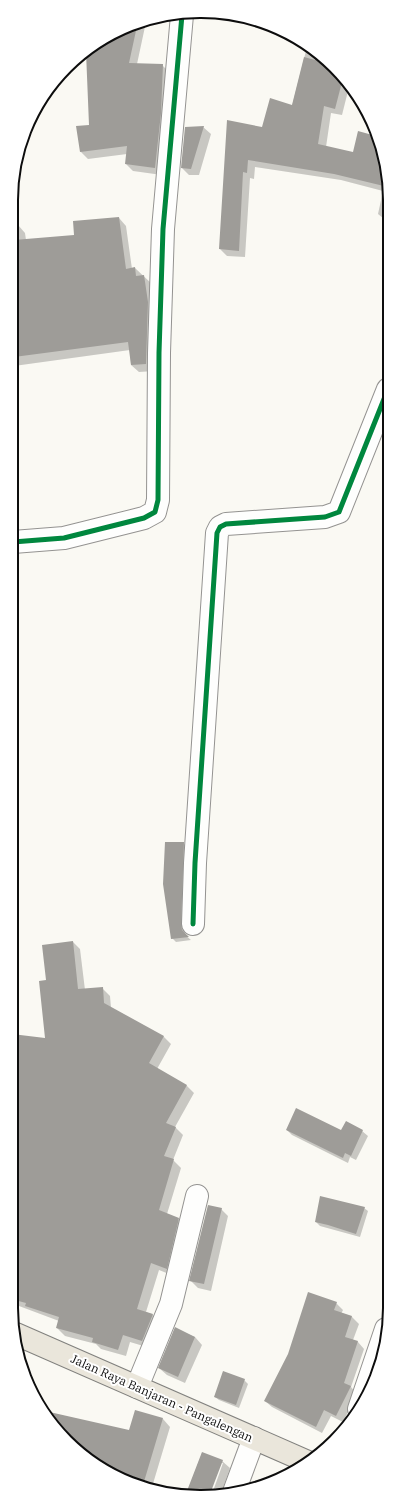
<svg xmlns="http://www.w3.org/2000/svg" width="401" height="1508" viewBox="0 0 401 1508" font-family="'IBM Plex Serif',serif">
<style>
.shadow{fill:#0003}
.building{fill:#9e9c98}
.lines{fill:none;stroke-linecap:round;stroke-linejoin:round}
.street-casing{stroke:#949391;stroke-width:24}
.primary-casing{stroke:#81817e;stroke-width:24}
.street{stroke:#fefefd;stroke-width:22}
.primary{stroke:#eae6db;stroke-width:22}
.cycleway-casing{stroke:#fff;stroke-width:8}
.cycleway{stroke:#00873e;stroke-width:5}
.labels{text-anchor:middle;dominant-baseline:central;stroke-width:4;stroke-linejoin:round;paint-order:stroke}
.street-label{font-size:12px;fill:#0d0d0d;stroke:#fff}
.rim{fill:none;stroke:#0d0d0d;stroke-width:2}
</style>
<rect width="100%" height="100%" fill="#faf9f3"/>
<!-- shadow -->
<path class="shadow" d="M 146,22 L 137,64 L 162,65 L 169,72 L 162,175 L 133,171 L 126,164 L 127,154 L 88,159 L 81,152 L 90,126 L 95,43 Z
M 307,47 L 335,67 L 349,87 L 342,115 L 331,113 L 326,147 L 354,153 L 358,133 L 377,137 L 388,176 L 388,222 L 378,214 L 383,191 L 341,180 L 255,167 L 254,179 L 250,178 L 245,257 L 227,256 L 220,249 L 228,121 L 263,129 L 292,106 Z
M 203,127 L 211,134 L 199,175 L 189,175 L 182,168 Z
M 119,218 L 126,226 L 132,269 L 135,268 L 152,284 L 154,371 L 139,372 L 131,365 L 130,350 L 14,366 L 14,225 L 18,225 L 25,233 L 26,240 L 75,236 Z
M 183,843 L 187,847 L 184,928 L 185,935 L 191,940 L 176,942 L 172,938 L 164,884 Z
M 73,942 L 80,949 L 85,990 L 102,988 L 110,996 L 111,1008 L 164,1037 L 171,1044 L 157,1069 L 187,1086 L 194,1093 L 175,1127 L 183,1135 L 173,1160 L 181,1168 L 167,1214 L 178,1219 L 186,1227 L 174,1276 L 159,1270 L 146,1312 L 153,1315 L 160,1322 L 150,1348 L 130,1342 L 126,1356 L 101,1349 L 96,1344 L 65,1336 L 57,1328 L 59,1321 L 11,1303 L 12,1035 L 46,1039 L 47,981 Z
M 287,1130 L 362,1131 L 368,1136 L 356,1160 L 350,1157 L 348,1163 L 292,1135 Z
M 364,1208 L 368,1211 L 360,1237 L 320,1226 L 316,1222 Z
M 221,1209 L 228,1216 L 211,1291 L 198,1288 L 191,1281 Z
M 336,1303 L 343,1310 L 341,1314 L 352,1317 L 359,1324 L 353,1340 L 358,1342 L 364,1349 L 351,1387 L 357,1394 L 343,1422 L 331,1416 L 322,1433 L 272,1407 L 265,1401 Z
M 175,1329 L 195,1337 L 202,1345 L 185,1383 L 167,1375 L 159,1368 Z
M 244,1380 L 248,1384 L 239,1408 L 219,1400 L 215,1397 Z
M 51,1413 L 129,1431 L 163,1419 L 170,1427 L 152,1487 L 117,1478 L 58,1433 L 50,1419 Z
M 202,1453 L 222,1461 L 230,1468 L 221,1493 L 212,1494 L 223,1463 L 221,1463 L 209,1494 L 186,1496 Z"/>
<!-- building -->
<path class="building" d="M 137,26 L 129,63 L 163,64 L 161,113 L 155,168 L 125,164 L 127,146 L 80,152 L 76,126 L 89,125 L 86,52 L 95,43 Z
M 316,53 L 335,67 L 343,78 L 335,109 L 324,106 L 318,144 L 353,152 L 358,131 L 376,136 L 388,176 L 388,187 L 334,174 L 248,160 L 247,173 L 243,172 L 239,251 L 219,249 L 227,120 L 262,127 L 270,98 L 292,105 L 304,57 L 315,60 Z
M 204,126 L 191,169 L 181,168 L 185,127 Z
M 119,217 L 126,269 L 135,267 L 136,276 L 144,275 L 148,302 L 146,364 L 131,365 L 128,342 L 14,357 L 14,240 L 74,235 L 73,221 Z
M 165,842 L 184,842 L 181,924 L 182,930 L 189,937 L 171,939 L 163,884 Z
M 73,941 L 78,989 L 103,987 L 104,1003 L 164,1036 L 149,1063 L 187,1085 L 166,1123 L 176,1127 L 164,1156 L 174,1159 L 159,1210 L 179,1218 L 167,1269 L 151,1263 L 137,1309 L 153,1314 L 142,1341 L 123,1335 L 118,1350 L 92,1342 L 93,1338 L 56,1328 L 59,1317 L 25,1306 L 26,1303 L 11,1299 L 12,1034 L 45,1038 L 39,981 L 46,980 L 42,945 Z
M 296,1108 L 341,1130 L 346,1121 L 363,1130 L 351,1156 L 345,1153 L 343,1158 L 286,1130 Z
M 320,1196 L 365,1207 L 356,1234 L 328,1225 L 315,1222 Z
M 208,1205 L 222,1208 L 204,1284 L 189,1281 Z
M 308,1292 L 337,1302 L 334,1310 L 352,1316 L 345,1337 L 358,1341 L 344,1383 L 351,1386 L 336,1416 L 324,1410 L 316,1427 L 264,1401 L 288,1354 Z
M 175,1327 L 195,1337 L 178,1377 L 158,1368 Z
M 223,1371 L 245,1379 L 236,1405 L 214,1397 Z
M 135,1410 L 163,1418 L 143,1485 L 117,1478 L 58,1433 L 45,1411 L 129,1430 Z
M 202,1452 L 223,1460 L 210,1494 L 185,1496 Z"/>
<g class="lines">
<defs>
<path id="street" d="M 13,542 L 64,538 L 144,518 L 155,512 L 158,500 L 159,353 L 163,229 L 182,15
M 193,924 L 195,863 L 217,533 L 220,527 L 226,524 L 325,517 L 339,512 L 388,389
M 137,1387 L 171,1304 L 197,1196
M 359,1409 L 386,1329
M 234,1492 L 254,1438"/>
<path id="primary" d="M 16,1334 L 308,1462"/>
</defs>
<!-- street casing -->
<use href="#street" class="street-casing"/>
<!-- primary casing -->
<use href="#primary" class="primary-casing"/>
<!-- street -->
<use href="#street" class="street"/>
<!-- primary -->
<use href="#primary" class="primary"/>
<defs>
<path id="cycleway" d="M 13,542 L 64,538 L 144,518 L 155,512 L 158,500 L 159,353 L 163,229 L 182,15
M 193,924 L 195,863 L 217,533 L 220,527 L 226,524 L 325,517 L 339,512 L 388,389"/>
</defs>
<!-- cycleway casing -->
<use href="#cycleway" class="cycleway-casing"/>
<!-- cycleway -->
<use href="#cycleway" class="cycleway"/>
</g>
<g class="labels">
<!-- street labels -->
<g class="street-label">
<text transform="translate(162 1398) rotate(24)">Jalan Raya Banjaran - Pangalengan</text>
</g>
</g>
<!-- crop -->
<path d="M0 0H401V1508H0ZM200 18H201A182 182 0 0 1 383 200V1308A182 182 0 0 1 201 1490H200A182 182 0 0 1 18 1308V200A182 182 0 0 1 200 18Z" fill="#fff" fill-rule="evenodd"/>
<path class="rim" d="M200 18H201A182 182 0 0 1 383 200V1308A182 182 0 0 1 201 1490H200A182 182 0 0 1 18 1308V200A182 182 0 0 1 200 18Z"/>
</svg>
